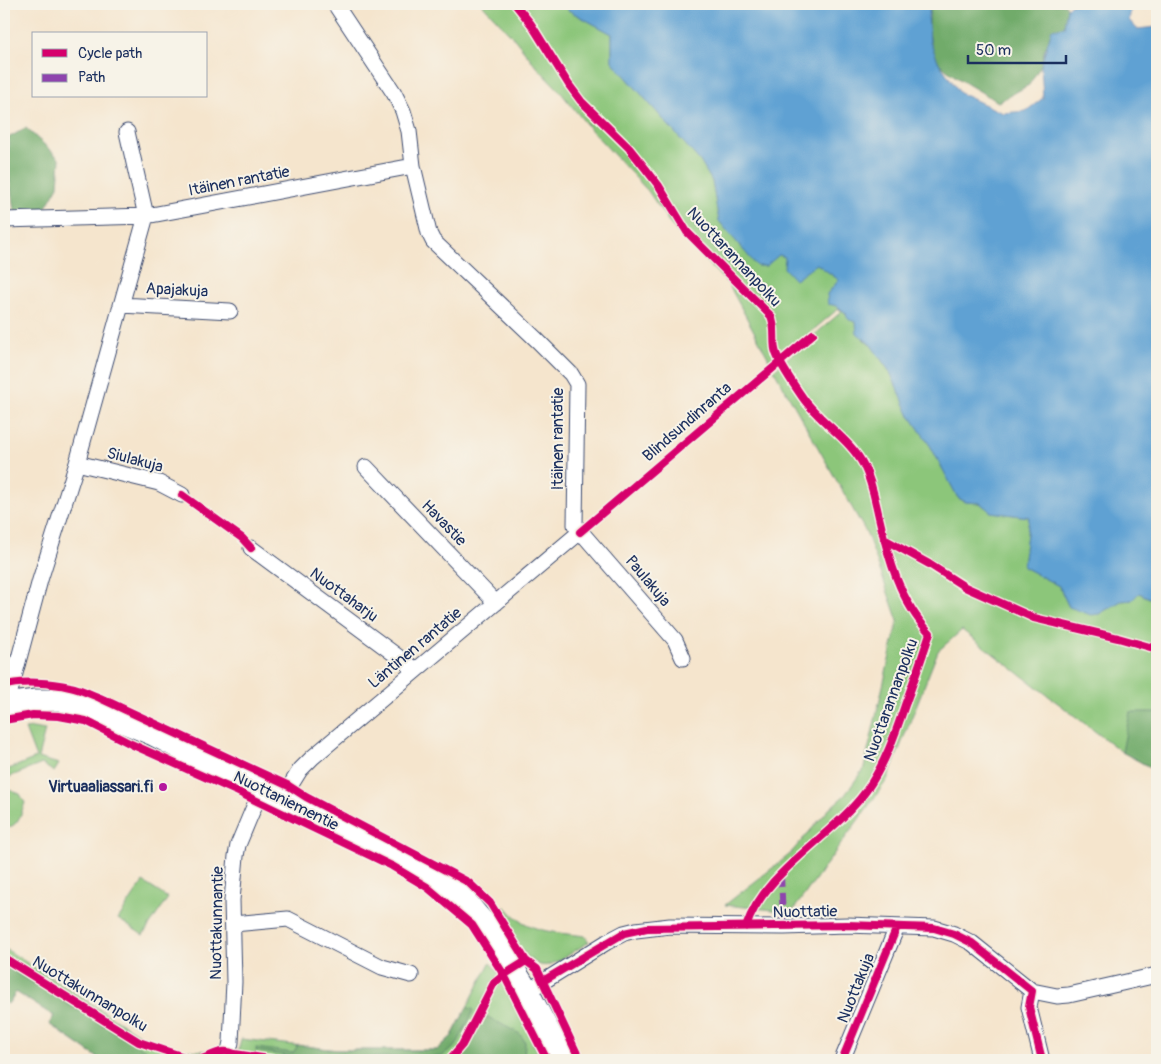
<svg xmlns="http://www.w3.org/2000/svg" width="1161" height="1064" viewBox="0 0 1161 1064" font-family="Pangolin,sans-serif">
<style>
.green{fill:#8cc67a;stroke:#547a6c}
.forest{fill:#71ab6a;stroke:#466d64}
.water{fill:#5fa1d3;stroke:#3d6898}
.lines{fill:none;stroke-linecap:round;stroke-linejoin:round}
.street-casing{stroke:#3c4a6f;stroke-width:17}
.secondary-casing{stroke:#3c4a6f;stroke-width:23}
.street{stroke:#fff;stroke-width:15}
.secondary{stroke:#fff;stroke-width:21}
.quiet{stroke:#8e44ad;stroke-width:6;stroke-dasharray:12 6;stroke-linecap:butt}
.cycleway-casing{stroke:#f7f3e8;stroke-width:11}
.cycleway{stroke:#d6006c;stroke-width:8}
.poi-dot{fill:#b5179e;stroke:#f7f3e8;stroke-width:2}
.labels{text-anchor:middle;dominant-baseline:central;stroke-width:4;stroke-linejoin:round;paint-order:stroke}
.street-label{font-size:16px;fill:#1b2f5e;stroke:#f7f3e8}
.poi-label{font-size:16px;font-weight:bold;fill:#1b2f5e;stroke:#f7f3e8;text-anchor:end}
</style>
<rect width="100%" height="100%" fill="#f7f3e8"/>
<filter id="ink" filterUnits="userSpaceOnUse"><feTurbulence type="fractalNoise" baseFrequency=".02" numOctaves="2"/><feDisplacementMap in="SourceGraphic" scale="10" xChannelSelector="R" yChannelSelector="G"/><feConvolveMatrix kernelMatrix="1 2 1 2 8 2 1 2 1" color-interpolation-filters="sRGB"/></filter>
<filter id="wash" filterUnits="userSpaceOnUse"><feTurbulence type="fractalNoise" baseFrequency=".0096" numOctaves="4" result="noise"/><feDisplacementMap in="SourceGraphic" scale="20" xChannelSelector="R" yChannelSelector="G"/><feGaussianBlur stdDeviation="1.12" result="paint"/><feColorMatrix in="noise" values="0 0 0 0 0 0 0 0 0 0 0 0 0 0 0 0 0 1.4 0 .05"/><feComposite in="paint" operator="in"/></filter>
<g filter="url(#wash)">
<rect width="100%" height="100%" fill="#f5e5cd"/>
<!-- green -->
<path class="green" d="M 482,4 L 563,4 L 568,10 L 612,34 L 612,61 L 700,161 L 712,181 L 719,221 L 757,266 L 766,266 L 778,255 L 817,264 L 839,280 L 827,294 L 837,306 L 856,322 L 864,340 L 871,345 L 890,372 L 909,414 L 931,447 L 958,498 L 966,502 L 980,503 L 991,512 L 1029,517 L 1023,567 L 1059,586 L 1069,607 L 1099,614 L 1121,601 L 1132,600 L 1139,593 L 1155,601 L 1157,600 L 1157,771 L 1122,752 L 962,630 L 938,651 L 887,780 L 792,912 L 725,905 L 789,855 L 830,808 L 845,795 L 864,768 L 898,621 L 867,534 L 774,370 L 841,312 L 841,310 L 838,309 L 772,365 L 729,285 L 671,225 L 648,191 L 591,130 L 558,89 L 537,67 L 512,36 Z
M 33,728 L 45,730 L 38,758 L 59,764 L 54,772 L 42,764 L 4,779 L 4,771 L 36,758 L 25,729 Z
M 4,788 L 20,794 L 25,803 C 20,815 19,827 4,828 Z
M 143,882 L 168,898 L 143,935 L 118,919 Z
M 506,907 C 526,933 555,932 585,936 L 589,942 C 577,949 563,960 549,965 C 527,971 509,928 500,912 L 500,910 Z
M 4,948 L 143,1037 L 184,1050 L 205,1051 L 215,1049 L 207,1060 L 101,1060 L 49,1024 L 54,1016 L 16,992 L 8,1004 L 4,1001 Z
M 490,963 L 498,971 L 542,1060 L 266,1060 L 265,1059 L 236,1060 L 241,1039 L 337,1050 L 437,1050 L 452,1036 Z"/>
<!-- forest -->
<path class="forest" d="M 931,4 L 1065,4 L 1067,8 L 1064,27 L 1045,48 L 1041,65 L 1029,85 L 998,102 C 982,92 952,77 940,64 C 928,50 927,20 931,4 Z
M 26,128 L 60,159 L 58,186 L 45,209 L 14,211 L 9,176 L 8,138 Z
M 1130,712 L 1157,712 L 1157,771 L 1122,752 Z
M 4,966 L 152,1054 L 171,1060 L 101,1060 L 49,1024 L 54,1016 L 16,992 L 8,1004 L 4,1001 Z
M 467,1007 L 474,1010 L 456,1046 L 441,1057 L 348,1058 L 325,1055 L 295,1057 L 256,1051 L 256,1048 L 293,1053 L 298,1045 L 337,1050 L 437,1050 L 452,1036 Z
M 486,1016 L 520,1034 L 525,1042 L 524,1060 L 458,1060 L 464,1054 L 481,1018 Z"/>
<!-- water -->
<path class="water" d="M 563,4 L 931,4 L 928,16 L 930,42 L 939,63 L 960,93 L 1003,113 L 1026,111 L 1043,98 L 1041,65 L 1052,29 L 1064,27 L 1067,8 L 1071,4 L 1132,4 L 1129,20 L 1137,29 L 1157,27 L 1157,600 L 1156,601 L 1139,593 L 1132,600 L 1121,601 L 1099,614 L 1091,615 L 1069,607 L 1059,586 L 1023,567 L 1029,517 L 991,512 L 980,503 L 966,502 L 958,498 L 931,447 L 909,414 L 890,372 L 871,345 L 857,333 L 856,322 C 849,320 847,320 846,313 L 837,306 L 828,304 L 827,294 L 839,280 L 817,264 L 795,280 L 784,268 L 785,257 L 779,255 L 766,266 L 757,266 L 719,221 L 712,181 L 700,161 L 612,61 L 612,34 L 568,10 Z"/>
</g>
<g filter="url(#ink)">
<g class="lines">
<defs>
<path id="street" d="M 335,4 L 394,93 L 403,111 L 409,131 L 413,166
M 4,220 L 146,216 L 127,132
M 121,305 L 230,311
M 77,463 L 159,483 L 182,495
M 366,467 L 496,603
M 251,548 L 416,670
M 7,703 L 40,580 L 77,463 L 146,216 L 413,166 L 429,233 L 433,241 L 537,340 L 571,374 L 577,384 L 575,525 L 675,640 L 683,658
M 282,799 L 300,770 L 313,757 L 580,532
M 233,924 L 288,919 L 382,967 L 411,975
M 528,991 L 607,942 L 624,933 L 636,930 L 670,926 L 784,927 L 847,925 L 934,928 L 954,934 L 972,943 L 1032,991 L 1057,996 L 1069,995 L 1157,975
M 1032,991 L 1029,1007 L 1042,1060
M 223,1060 L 229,1051 L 231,1042 L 234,982 L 232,900 L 236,856 L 238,845 L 261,790
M 842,1060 L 897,927"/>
<path id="secondary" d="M 4,704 L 36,700 L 60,700 L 82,705 L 151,734 L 239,779 L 409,861 L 450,886 L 471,907 L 488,927 L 528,991 L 564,1060"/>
</defs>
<!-- street casing -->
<use href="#street" class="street-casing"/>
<!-- secondary casing -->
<use href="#secondary" class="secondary-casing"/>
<!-- street -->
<use href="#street" class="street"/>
<!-- secondary -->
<use href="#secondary" class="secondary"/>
<!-- quiet -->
<path class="quiet" d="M 781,875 L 783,919"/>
<defs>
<path id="cycleway" d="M 515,4 L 531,24 L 569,85 L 581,101 L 629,148 L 645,168 L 659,186 L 687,232 L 771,316 C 777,330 772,343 776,353 C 780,364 796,388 803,398 C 820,422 851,440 864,466 C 872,482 875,500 879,517 C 888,557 900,602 930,633 C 922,657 914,681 905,705 C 895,735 885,764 866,791 C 833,837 764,871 746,927
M 182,495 L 242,538 L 251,548
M 580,532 L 813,334
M 884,539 L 929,564 L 965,587 L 1034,618 L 1118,638 L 1157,649
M 4,686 C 20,680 53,683 70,687 C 80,689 90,694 100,698 L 289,786 L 306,797 L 468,882 L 490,903 L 526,961 L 537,969 L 580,1060
M 4,720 L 33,715 L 59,716 L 86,721 L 131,744 L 234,790 L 392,866 L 427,887 L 472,925 L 504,975 L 547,1060
M 4,958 L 139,1042 L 193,1060
M 543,981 L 624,933 L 647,928 L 847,925 L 934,928 L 954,934 L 972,943 L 1032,991 L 1029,1007 L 1042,1060
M 197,1060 C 211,1058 220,1047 235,1054 L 276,1060
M 449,1060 L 462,1045 L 494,983 L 504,975 L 526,961
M 842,1060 L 897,927"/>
</defs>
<!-- cycleway casing -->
<use href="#cycleway" class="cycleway-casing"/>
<!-- cycleway -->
<use href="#cycleway" class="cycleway"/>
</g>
</g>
<!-- markers -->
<circle class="poi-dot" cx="163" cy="787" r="5"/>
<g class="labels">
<!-- street labels -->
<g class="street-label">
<text transform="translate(239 181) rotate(-11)">Itäinen rantatie</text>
<text transform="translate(734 257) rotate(47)">Nuottarannanpolku</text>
<text transform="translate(177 290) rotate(3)">Apajakuja</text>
<text transform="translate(687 422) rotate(-41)">Blindsundinranta</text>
<text transform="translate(558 439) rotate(-90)">Itäinen rantatie</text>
<text transform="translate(135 460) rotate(15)">Siulakuja</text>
<text transform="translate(444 523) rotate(46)">Havastie</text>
<text transform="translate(648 581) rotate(50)">Paulakuja</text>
<text transform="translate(344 595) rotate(36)">Nuottaharju</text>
<text transform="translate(415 648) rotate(-40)">Läntinen rantatie</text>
<text transform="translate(891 700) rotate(-70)">Nuottarannanpolku</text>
<text transform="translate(286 801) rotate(26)">Nuottaniementie</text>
<text transform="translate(805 912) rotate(-1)">Nuottatie</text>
<text transform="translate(217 923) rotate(-89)">Nuottakunnantie</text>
<text transform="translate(856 988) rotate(-68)">Nuottakuja</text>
<text transform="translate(90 994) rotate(31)">Nuottakunnanpolku</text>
</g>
<!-- poi labels -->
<g class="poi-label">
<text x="153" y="787">Virtuaaliassari.fi</text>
</g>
</g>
<!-- margin -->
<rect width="1161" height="1064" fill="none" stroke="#f7f3e8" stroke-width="20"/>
<!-- legend -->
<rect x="32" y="32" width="175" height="65" fill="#f7f3e8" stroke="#9fa5b1"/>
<rect x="42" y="49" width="25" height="8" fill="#d6006c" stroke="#9fa5b1"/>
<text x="78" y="58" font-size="15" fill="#1b2f5e">Cycle path</text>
<rect x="42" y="74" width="25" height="8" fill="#8e44ad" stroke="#9fa5b1"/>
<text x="78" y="82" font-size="15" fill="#1b2f5e">Path</text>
<!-- scale -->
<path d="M968 55v8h98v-8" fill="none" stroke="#1b2f5e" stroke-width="2.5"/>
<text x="976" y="55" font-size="15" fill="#1b2f5e" stroke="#f7f3e8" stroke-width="4" paint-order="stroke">50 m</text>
</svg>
